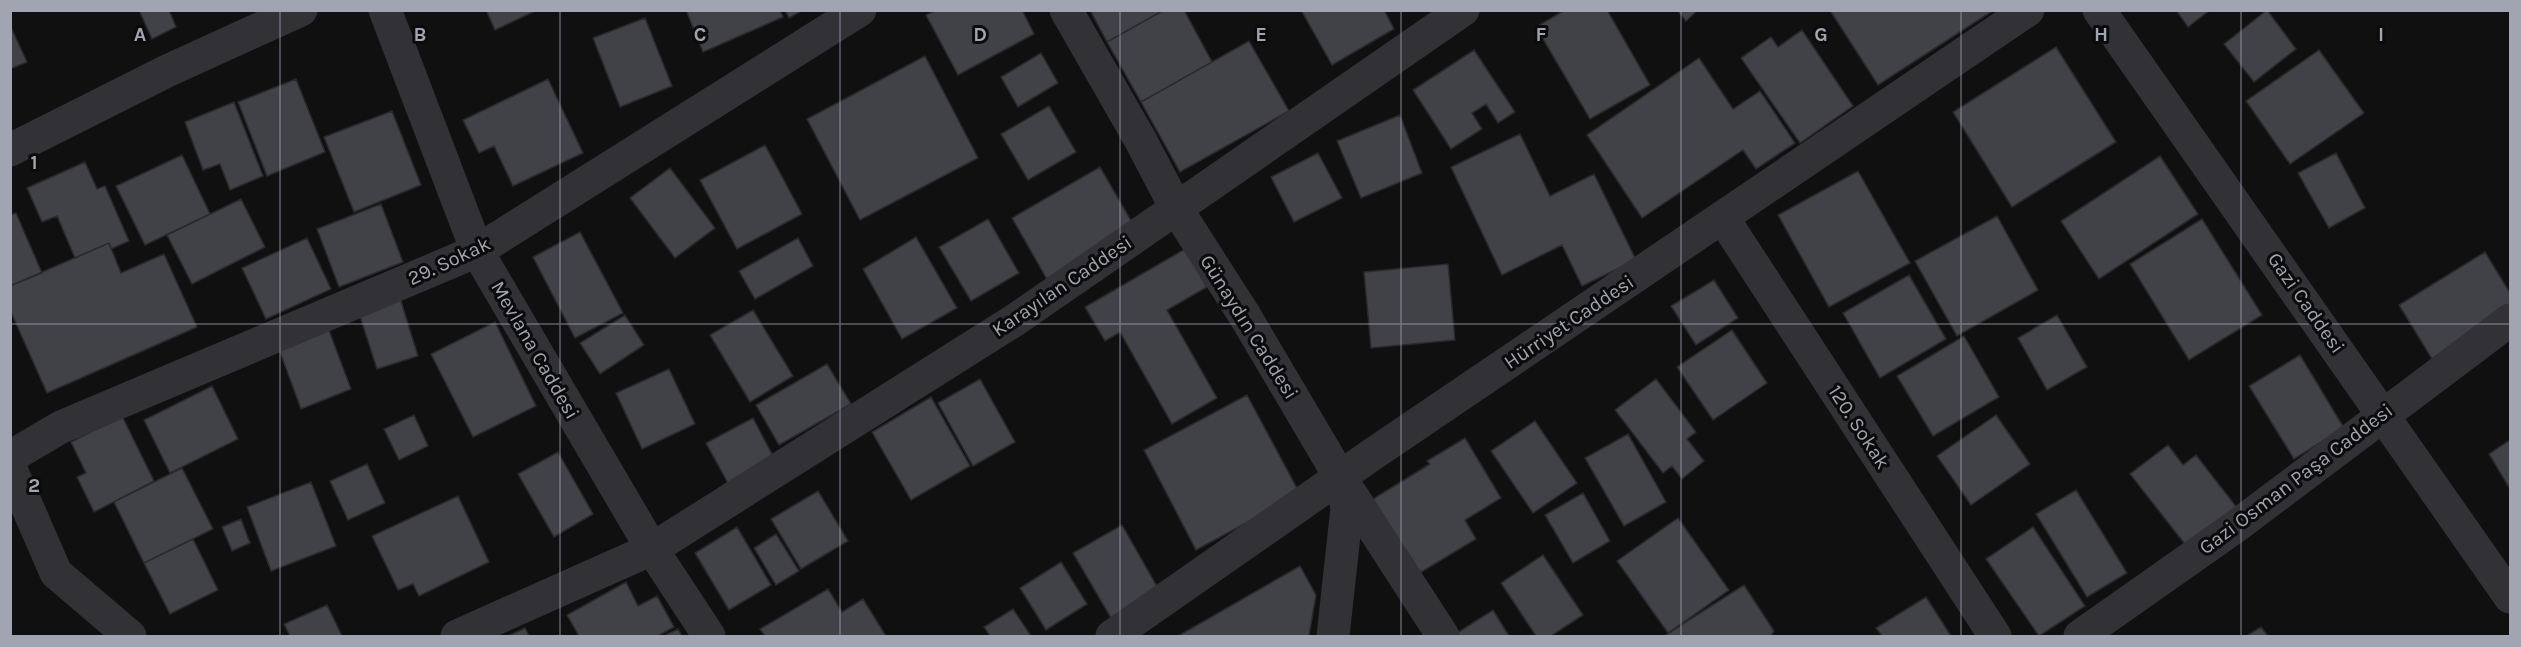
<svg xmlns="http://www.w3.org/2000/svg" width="2521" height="647" viewBox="0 0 2521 647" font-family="Karla,sans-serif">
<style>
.building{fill:#414247;stroke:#2a2a2d;stroke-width:1.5}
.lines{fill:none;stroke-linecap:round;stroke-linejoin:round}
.minor{stroke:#313136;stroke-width:33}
.grid{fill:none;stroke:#a1a4b1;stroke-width:1.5;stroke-opacity:0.55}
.labels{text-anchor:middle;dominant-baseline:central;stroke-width:6;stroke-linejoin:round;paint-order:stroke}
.street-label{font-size:20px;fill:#a1a4b1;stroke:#0b0b0c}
.grid-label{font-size:20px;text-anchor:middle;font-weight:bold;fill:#a1a4b1;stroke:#0b0b0c;stroke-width:6;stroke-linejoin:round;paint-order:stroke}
</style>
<rect width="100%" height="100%" fill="#101011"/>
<!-- building -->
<path class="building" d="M 139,10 L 169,10 L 176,27 L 152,39 Z
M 486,10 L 537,10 L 495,30 Z
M 686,10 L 780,10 L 783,17 L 703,52 Z
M 785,10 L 803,10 L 789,18 Z
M 936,10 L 1022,10 L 1034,34 L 958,75 L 926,15 Z
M 1090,10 L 1164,10 L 1107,42 Z
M 1164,10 L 1184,10 L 1212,62 L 1141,102 L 1107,42 Z
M 1301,10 L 1384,10 L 1394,29 L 1332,65 Z
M 1565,10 L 1607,10 L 1650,85 L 1590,119 L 1536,27 Z
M 1677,10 L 1698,10 L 1686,21 Z
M 1833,10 L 1994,10 L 1878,85 L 1831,12 Z
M 2176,10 L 2210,10 L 2188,27 Z
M 2267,10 L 2296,49 L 2254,82 L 2224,44 Z
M 645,18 L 672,86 L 620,107 L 593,38 Z
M 10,25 L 27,62 L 10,69 Z
M 1802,30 L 1853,106 L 1800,143 L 1741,58 L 1771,37 L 1778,47 Z
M 1249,41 L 1289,111 L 1180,172 L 1141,102 Z
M 2056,47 L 2116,142 L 2012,207 L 1953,112 Z
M 1474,50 L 1515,112 L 1498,123 L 1486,104 L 1472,113 L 1482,129 L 1451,149 L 1413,90 Z
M 2319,50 L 2364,113 L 2290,164 L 2246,101 Z
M 1041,53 L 1058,83 L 1018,107 L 1001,77 Z
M 925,56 L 978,158 L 860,220 L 807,119 Z
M 1699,58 L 1733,109 L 1760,91 L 1795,143 L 1756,169 L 1743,150 L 1642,218 L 1587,135 Z
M 296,79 L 325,152 L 267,176 L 238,102 Z
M 548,79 L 583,153 L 513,186 L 494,146 L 479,153 L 463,120 Z
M 234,102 L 263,176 L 230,190 L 220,164 L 203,170 L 185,122 Z
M 1049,106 L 1076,152 L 1028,180 L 1001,134 Z
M 392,111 L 421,185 L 354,212 L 324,137 Z
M 1400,115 L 1422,173 L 1361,198 L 1337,141 Z
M 1520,134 L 1550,196 L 1594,174 L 1636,260 L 1582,286 L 1562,245 L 1502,275 L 1451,167 Z
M 765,145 L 802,214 L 737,249 L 700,180 Z
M 1318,153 L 1342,198 L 1294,222 L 1271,177 Z
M 2336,153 L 2365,208 L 2329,228 L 2298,173 Z
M 182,155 L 210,214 L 145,245 L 116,186 Z
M 2160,156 L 2198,214 L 2099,279 L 2061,221 Z
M 85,162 L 97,189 L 105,186 L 129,241 L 111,249 L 109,243 L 75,258 L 57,216 L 42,222 L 27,188 Z
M 1100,167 L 1133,224 L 1048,281 L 1012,218 Z
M 670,168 L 715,228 L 675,258 L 630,198 Z
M 1858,171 L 1910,263 L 1829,307 L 1778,215 Z
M 241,199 L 265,247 L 192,284 L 167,235 Z
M 381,204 L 403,262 L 339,287 L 317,229 Z
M 16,213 L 42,273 L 10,286 L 10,215 Z
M 1997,216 L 2038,290 L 1957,336 L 1915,261 Z
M 988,219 L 1019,273 L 971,301 L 939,247 Z
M 2202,219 L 2262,315 L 2189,360 L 2130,264 Z
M 580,232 L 623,313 L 575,338 L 533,257 Z
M 916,237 L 957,308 L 902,339 L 863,269 Z
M 307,238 L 331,289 L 266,319 L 242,268 Z
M 798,238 L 813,266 L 755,299 L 739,271 Z
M 109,243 L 121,273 L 164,254 L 197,327 L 47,393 L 10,310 L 10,286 Z
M 1185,249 L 1207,287 L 1167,310 L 1217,398 L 1172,424 L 1120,332 L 1105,341 L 1085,307 Z
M 2485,252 L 2510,293 L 2510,310 L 2432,359 L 2399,305 Z
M 1448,264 L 1455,340 L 1371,348 L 1364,272 Z
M 1909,275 L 1946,339 L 1880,378 L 1843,313 Z
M 1714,280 L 1738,318 L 1696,345 L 1671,306 Z
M 400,298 L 418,356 L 377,369 L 358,310 Z
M 753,310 L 793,376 L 750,402 L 710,335 Z
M 625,315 L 644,345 L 600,374 L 580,343 Z
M 2057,315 L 2087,367 L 2047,390 L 2018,338 Z
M 495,322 L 536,406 L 473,437 L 431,354 Z
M 327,325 L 351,389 L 301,409 L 277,344 Z
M 1732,330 L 1767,383 L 1713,420 L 1677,367 Z
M 1964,336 L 1999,397 L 1933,436 L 1897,376 Z
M 2300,355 L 2344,428 L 2294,459 L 2249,386 Z
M 827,364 L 851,404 L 779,445 L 756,405 Z
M 669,369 L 695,424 L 642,449 L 616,393 Z
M 980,379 L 1015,442 L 973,466 L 938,403 Z
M 1656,379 L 1696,432 L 1687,439 L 1704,461 L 1682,479 L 1672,466 L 1663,473 L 1615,410 Z
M 212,386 L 238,439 L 170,473 L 144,420 Z
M 1247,395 L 1300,494 L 1196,550 L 1144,450 Z
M 931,397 L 970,466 L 911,500 L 872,432 Z
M 414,415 L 428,446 L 399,460 L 384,429 Z
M 1996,415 L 2030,464 L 1971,505 L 1937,456 Z
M 122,416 L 154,481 L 94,512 L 77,477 L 86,473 L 71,442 Z
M 753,418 L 775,460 L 729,485 L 706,443 Z
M 1535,421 L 1577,483 L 1533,513 L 1491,451 Z
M 1628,434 L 1666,502 L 1624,526 L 1585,458 Z
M 1465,438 L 1501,498 L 1465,520 L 1476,539 L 1418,574 L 1373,499 L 1430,464 L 1427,461 Z
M 2510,440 L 2510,489 L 2489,454 Z
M 2168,445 L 2183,465 L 2196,455 L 2238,509 L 2188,548 L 2130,474 Z
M 558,452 L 593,514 L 554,537 L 518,474 Z
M 367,464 L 385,503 L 348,520 L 330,481 Z
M 182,468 L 213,529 L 144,563 L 114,502 Z
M 311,482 L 336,546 L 271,571 L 247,507 Z
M 2076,490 L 2127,573 L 2087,597 L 2036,514 Z
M 818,491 L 848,541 L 801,569 L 771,519 Z
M 1583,493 L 1610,541 L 1573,563 L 1545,515 Z
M 458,496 L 489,562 L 419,596 L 413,584 L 398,590 L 372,536 Z
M 1678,518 L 1729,590 L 1668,633 L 1617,561 Z
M 241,519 L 250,543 L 232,551 L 222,527 Z
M 1122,525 L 1159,590 L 1111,618 L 1073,553 Z
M 737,527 L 771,585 L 729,610 L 695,553 Z
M 2033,527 L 2085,606 L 2039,636 L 1986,559 Z
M 776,534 L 799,571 L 776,585 L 754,548 Z
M 193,539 L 218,590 L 170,614 L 144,563 Z
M 1543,555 L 1583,615 L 1551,636 L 1536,636 L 1501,583 Z
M 1061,562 L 1087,604 L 1046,630 L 1020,588 Z
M 1300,566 L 1316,595 L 1309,636 L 1178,636 Z
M 626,582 L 638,606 L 657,596 L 674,627 L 658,636 L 579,636 L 567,615 Z
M 1744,585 L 1774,631 L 1771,636 L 1664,636 Z
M 828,589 L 842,612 L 863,599 L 886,636 L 765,636 L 760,629 Z
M 1926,597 L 1951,636 L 1882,636 L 1876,628 Z
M 327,605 L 342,636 L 290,636 L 284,624 Z
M 1013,609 L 1031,636 L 990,636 L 984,627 Z
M 1493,610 L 1509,636 L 1459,636 L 1457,633 Z
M 2261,627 L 2268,636 L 2246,636 Z
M 525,628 L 529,636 L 508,636 Z
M 678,629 L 682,636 L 664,636 Z"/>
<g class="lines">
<!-- minor -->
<path class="minor" d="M 385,10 L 477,251 L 652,549 L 709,636
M 1066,10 L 1141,141 L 1176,208 L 1245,316 L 1340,477 L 1443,636
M 2099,10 L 2510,597
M 10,150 L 167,71 L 301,10
M 1723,218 L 1995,636
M 10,457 L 61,427 L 477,251 L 860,10
M 10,467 L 56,573 L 130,636
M 457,636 L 652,549 L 1015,320 L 1463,10
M 1112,636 L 1370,456 L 2028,10
M 1333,636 L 1347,508 L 1342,485
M 2080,636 L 2235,527 L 2510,320"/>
</g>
<!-- grid -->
<path class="grid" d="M 280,10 L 280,636M 560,10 L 560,636M 840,10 L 840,636M 1120,10 L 1120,636M 1401,10 L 1401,636M 1681,10 L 1681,636M 1961,10 L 1961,636M 2241,10 L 2241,636M 10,324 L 2510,324"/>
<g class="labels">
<!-- street labels -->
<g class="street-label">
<text transform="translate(449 261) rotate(-25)">29. Sokak</text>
<text transform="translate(1062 286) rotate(-34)">Karayılan Caddesi</text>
<text transform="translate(2306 303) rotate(55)">Gazi Caddesi</text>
<text transform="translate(1569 322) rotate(-34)">Hürriyet Caddesi</text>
<text transform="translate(1249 327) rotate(58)">Günaydın Caddesi</text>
<text transform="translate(535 350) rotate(60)">Mevlana Caddesi</text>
<text transform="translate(1859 427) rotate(57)">120. Sokak</text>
<text transform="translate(2296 479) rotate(-37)">Gazi Osman Paşa Caddesi</text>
</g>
</g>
<g class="grid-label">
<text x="140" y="41">A</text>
<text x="420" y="41">B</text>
<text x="700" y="41">C</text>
<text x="980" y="41">D</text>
<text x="1261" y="41">E</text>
<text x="1541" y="41">F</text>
<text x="1821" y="41">G</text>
<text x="2101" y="41">H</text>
<text x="2381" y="41">I</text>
<text x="34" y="169">1</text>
<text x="34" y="492">2</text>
</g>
<!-- border -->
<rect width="2521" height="647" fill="none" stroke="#a1a4b1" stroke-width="24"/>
</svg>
